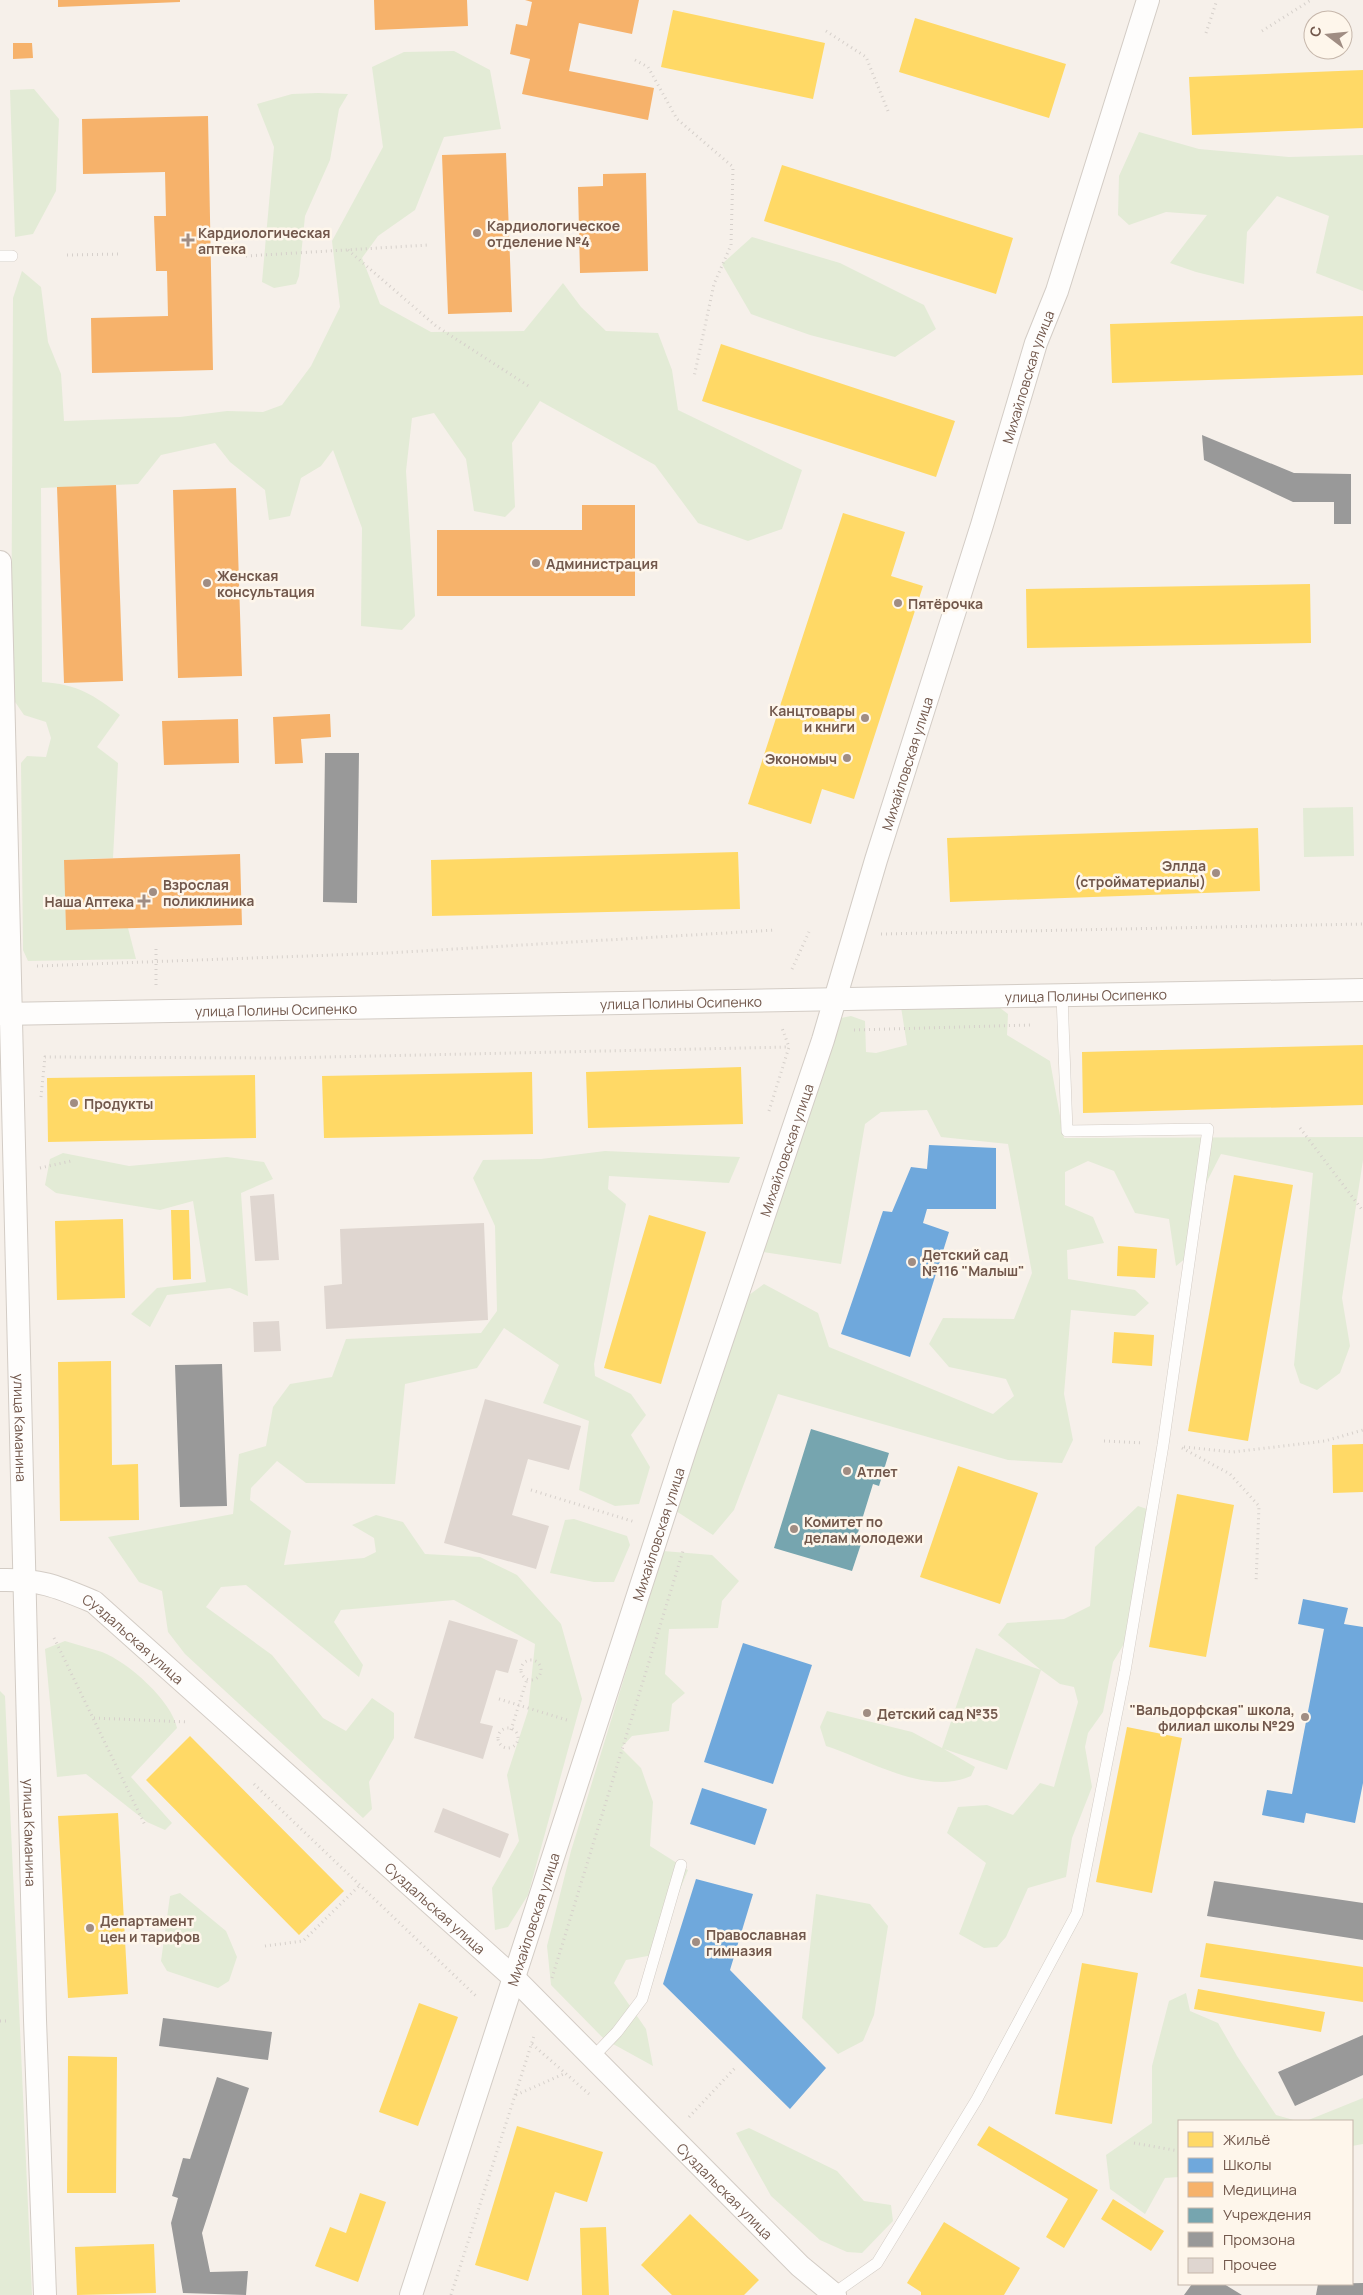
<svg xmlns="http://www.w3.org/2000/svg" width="1363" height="2295" viewBox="0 0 1363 2295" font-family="Manrope,sans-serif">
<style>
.green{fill:#e3ebd6}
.homes{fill:#ffd966}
.schools{fill:#6fa8dc}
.health{fill:#f6b26b}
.public{fill:#76a5af}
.industry{fill:#999}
.building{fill:#dfd6d0}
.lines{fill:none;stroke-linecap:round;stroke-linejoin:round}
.service-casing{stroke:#d3ccc5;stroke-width:12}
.minor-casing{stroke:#d3ccc5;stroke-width:24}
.path{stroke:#d6d0cb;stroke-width:3;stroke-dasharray:1 4;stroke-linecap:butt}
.service{stroke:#fefdfc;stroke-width:11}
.minor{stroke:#fefdfc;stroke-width:22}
.poi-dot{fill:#a08d83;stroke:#fef6eb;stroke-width:2}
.labels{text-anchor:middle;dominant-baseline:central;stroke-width:5;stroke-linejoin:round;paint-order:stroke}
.poi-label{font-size:14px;font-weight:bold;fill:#72584c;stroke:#fef6eb;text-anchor:start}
.street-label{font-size:14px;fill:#72584c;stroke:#fef6eb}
</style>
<rect width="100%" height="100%" fill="#f6f0ea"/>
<!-- green -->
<path class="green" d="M 454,51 L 490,70 L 501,129 L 444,137 L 415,210 L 378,236 L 362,258 L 380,304 L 431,332 L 524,331 L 563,283 L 581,307 L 606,331 L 658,333 L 672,370 L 678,410 L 802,470 L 782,529 L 748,541 L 698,523 L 655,465 L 540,401 L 512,443 L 515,507 L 505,517 L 474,511 L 466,459 L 434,413 L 412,418 L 406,471 L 415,616 L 402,630 L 361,626 L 362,528 L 333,450 L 321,466 L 301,478 L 290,516 L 269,520 L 265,490 L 230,462 L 215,443 L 161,455 L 138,484 L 41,488 L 42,682 C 77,684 94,695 120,715 L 97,747 L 118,763 L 113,858 L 65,860 L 66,930 L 128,928 L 136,959 L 28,961 L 23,950 L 21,763 L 27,756 L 46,757 L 51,738 L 46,722 L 24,715 L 11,696 L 13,298 L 22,271 L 41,287 L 48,342 L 61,374 L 64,421 L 180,417 L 227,411 L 263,412 L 282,405 L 311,366 L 340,307 L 332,241 L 383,147 L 372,67 L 404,52 Z
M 34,89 L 59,119 L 56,191 L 33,234 L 15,237 L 10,90 Z
M 318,93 L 348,94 L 339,109 L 330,160 L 305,216 L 299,276 L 296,284 L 274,288 L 262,282 L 274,147 L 257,104 L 292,94 Z
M 1139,132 L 1199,149 L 1289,157 L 1363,155 L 1363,291 L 1316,273 L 1329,216 L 1277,196 L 1247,232 L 1244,284 L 1196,272 L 1170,263 L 1207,215 L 1166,212 L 1129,225 L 1118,215 L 1119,176 Z
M 752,237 L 840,263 L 924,305 L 936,329 L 895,357 L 810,335 L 751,314 L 722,264 Z
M 1353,807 L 1354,856 L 1304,857 L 1303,808 Z
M 991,1001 L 1008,1014 L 1007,1035 L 1050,1061 L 1064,1138 L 1363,1137 L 1363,1160 L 1342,1298 L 1350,1346 L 1340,1373 L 1317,1390 L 1300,1383 L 1294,1365 L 1313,1173 L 1221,1154 L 1196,1203 L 1196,1250 L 1176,1266 L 1169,1219 L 1135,1213 L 1114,1171 L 1088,1161 L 1065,1172 L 1065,1205 L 1093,1217 L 1104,1243 L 1067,1250 L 1068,1279 L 1135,1290 L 1149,1303 L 1135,1316 L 1071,1310 L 1064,1394 L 1073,1440 L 1062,1463 L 1008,1460 L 778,1394 L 734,1510 L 713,1535 L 676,1511 L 749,1295 L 764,1284 L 818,1313 L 829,1347 L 993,1414 L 1014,1396 L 1006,1379 L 949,1367 L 929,1344 L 943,1318 L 1014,1319 L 1032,1273 L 1008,1144 L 941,1137 L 927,1110 L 881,1112 L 865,1124 L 841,1264 L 763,1252 L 841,1018 L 851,1016 L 865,1021 L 866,1052 L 876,1053 L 907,1045 L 901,1007 Z
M 605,1151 L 740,1157 L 729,1183 L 609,1176 L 608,1189 L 626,1204 L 594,1364 L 595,1376 L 631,1394 L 646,1415 L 631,1435 L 650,1467 L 639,1504 L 615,1506 L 579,1490 L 589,1421 L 543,1403 L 559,1365 L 504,1328 L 477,1368 L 405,1384 L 395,1484 L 306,1483 L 277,1461 L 251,1488 L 250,1500 L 291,1531 L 284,1565 L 364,1558 L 376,1552 L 374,1538 L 352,1525 L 376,1515 L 403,1522 L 425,1554 L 480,1557 L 517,1575 L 561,1624 L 582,1699 L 528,1895 L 508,1927 L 495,1930 L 492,1888 L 519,1841 L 507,1775 L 528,1711 L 535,1644 L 454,1600 L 341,1610 L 334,1622 L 363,1665 L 359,1677 L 246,1585 L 221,1587 L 206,1607 L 272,1655 L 323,1718 L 346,1731 L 372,1698 L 394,1713 L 394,1738 L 369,1782 L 372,1809 L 363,1818 L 185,1654 L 168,1632 L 162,1591 L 139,1582 L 108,1537 L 233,1514 L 239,1454 L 266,1446 L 273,1407 L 290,1384 L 332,1377 L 346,1339 L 481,1333 L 497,1311 L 495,1226 L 473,1178 L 483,1160 L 541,1159 Z
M 63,1153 L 129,1166 L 227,1157 L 264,1162 L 273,1179 L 241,1193 L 248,1296 L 230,1288 L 167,1295 L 150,1327 L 131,1314 L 157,1288 L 206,1282 L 193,1201 L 160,1210 L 56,1193 L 45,1185 L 50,1159 Z
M 1138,1506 L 1147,1509 L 1127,1639 L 1113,1662 L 1103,1712 L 1088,1733 L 1085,1747 L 1092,1787 L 1072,1838 L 1066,1877 L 1028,1888 L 1006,1937 L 997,1947 L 984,1948 L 959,1934 L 986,1863 L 947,1833 L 958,1807 L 987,1805 L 1013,1815 L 1040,1783 L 1054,1787 L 1078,1702 L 1074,1687 L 1060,1684 L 1041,1670 L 1007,1770 L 944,1749 L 975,1767 L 971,1776 C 927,1796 869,1760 826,1746 L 820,1727 L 827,1711 L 912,1732 L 942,1748 L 976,1648 L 1041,1670 L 998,1635 L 1007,1623 L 1064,1619 L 1090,1606 L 1095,1547 Z
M 574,1519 L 627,1536 L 630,1545 L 614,1582 L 594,1582 L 550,1573 L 565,1520 Z
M 663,1551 L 712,1555 L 739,1581 L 722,1601 L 718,1628 L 669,1629 L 665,1674 L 685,1693 L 672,1704 L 669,1731 L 632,1736 L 621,1748 L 641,1768 L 653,1802 L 650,1846 L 688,1870 L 653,1955 L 626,1960 L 614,1983 L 646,2029 L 653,2066 L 604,2039 L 551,1985 L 547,1946 L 571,1851 Z
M 65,1641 C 77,1645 90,1648 102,1652 C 128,1662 172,1701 177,1728 L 131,1777 L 172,1823 L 165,1830 L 147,1822 L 86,1774 L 57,1777 L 45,1649 Z
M 0,1691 L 5,1696 L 32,2295 L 0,2295 Z
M 180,1893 L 226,1931 L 237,1957 L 229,1981 L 218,1988 L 167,1971 L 161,1961 L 170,1896 Z
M 816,1894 L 870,1904 L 888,1926 L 874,2015 L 863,2041 L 838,2054 L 802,2018 Z
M 1186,1993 L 1190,2011 L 1218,2023 L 1237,2056 L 1276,2115 L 1297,2121 L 1179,2121 L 1179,2177 L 1165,2178 L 1145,2214 L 1110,2189 L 1106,2155 L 1152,2123 L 1152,2066 L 1169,2001 Z
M 1363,2098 L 1363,2144 L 1352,2146 L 1352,2121 L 1306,2121 Z
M 749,2128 L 837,2171 L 864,2201 L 891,2205 L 893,2221 L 862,2253 L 847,2252 L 820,2240 L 771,2196 L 736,2133 Z"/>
<!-- homes -->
<path class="homes" d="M 673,10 L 825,43 L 813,99 L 661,67 Z
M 915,18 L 1066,64 L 1049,118 L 899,72 Z
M 1363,70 L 1363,128 L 1192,135 L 1189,77 Z
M 782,165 L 1013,238 L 996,294 L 764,221 Z
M 1363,316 L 1363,375 L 1112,383 L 1110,324 Z
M 721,344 L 955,421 L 936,477 L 702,401 Z
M 843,513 L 905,532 L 891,576 L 923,586 L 854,799 L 822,789 L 811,824 L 748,804 Z
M 1310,584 L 1311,643 L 1027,648 L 1026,589 Z
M 1258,828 L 1260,891 L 950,902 L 947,838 Z
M 738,852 L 740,909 L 432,916 L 431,860 Z
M 1363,1045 L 1363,1105 L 1083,1113 L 1082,1052 Z
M 741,1067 L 743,1124 L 588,1128 L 586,1072 Z
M 532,1072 L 533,1134 L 324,1138 L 322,1076 Z
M 255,1075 L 256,1138 L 48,1142 L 47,1078 Z
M 1234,1175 L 1293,1185 L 1248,1441 L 1188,1431 Z
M 171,1210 L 189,1210 L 191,1279 L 173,1280 Z
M 649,1215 L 706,1232 L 661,1384 L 604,1368 Z
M 123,1219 L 125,1298 L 57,1300 L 55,1221 Z
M 1118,1246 L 1157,1249 L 1155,1278 L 1117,1276 Z
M 1114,1332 L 1154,1335 L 1152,1366 L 1112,1363 Z
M 111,1361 L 112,1465 L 138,1464 L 139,1520 L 60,1521 L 58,1362 Z
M 1363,1444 L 1363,1492 L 1333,1493 L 1332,1445 Z
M 958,1466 L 1038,1493 L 1000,1604 L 920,1577 Z
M 1177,1494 L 1234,1505 L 1206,1657 L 1149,1647 Z
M 1127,1727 L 1182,1738 L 1152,1893 L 1096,1882 Z
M 190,1736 L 344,1891 L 299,1935 L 146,1780 Z
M 118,1813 L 128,1994 L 68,1998 L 58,1816 Z
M 1206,1943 L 1363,1967 L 1363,2002 L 1200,1977 Z
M 1082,1963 L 1138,1973 L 1112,2124 L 1055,2114 Z
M 1198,1989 L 1325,2012 L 1321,2032 L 1194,2009 Z
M 419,2003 L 458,2017 L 418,2126 L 379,2112 Z
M 68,2056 L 117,2057 L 116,2193 L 67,2193 Z
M 517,2126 L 603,2152 L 587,2202 L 555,2192 L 528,2281 L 475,2265 Z
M 989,2126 L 1098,2190 L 1064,2248 L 1046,2237 L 1068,2199 L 977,2145 Z
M 360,2193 L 386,2202 L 358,2282 L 315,2266 L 330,2227 L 346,2233 Z
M 1113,2199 L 1164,2231 L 1151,2251 L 1101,2219 Z
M 690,2214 L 759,2280 L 744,2295 L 672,2295 L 641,2265 Z
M 944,2222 L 1020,2268 L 1004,2295 L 921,2295 L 921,2292 L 907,2283 Z
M 606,2227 L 609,2295 L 582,2295 L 580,2228 Z
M 154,2244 L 156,2293 L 77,2295 L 75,2247 Z"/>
<!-- schools -->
<path class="schools" d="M 929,1145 L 996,1148 L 996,1209 L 927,1209 L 923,1223 L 949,1232 L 910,1357 L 841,1334 L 883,1211 L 892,1212 L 911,1167 L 927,1169 Z
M 1303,1599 L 1348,1608 L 1344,1624 L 1363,1627 L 1363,1783 L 1355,1823 L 1306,1813 L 1304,1823 L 1262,1815 L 1267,1790 L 1292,1794 L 1324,1629 L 1298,1624 Z
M 743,1643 L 812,1665 L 773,1784 L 704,1762 Z
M 702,1788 L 767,1809 L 755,1845 L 690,1824 Z
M 696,1879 L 753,1894 L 730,1970 L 826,2068 L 790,2109 L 663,1984 Z"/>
<!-- health -->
<path class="health" d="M 58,0 L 180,0 L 180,2 L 58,7 Z
M 374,0 L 467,0 L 468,26 L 375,30 Z
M 525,0 L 639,0 L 632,34 L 579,23 L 569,71 L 654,88 L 648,120 L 522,94 L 530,59 L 510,54 L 516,24 L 527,26 L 532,2 Z
M 13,43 L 32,43 L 33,58 L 13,59 Z
M 208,116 L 213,370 L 92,373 L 91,318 L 168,316 L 167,271 L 156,271 L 154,216 L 166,216 L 165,172 L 83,174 L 82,119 Z
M 506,153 L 512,312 L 448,314 L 442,155 Z
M 646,173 L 648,271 L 580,273 L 578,187 L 603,186 L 603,174 Z
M 116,485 L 123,681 L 64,683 L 57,487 Z
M 236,488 L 242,676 L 178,678 L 173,490 Z
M 582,505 L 635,505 L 635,596 L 437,596 L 437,530 L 582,530 Z
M 330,714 L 331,737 L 301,739 L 303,763 L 275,764 L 273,717 Z
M 238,719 L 239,763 L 164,765 L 162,721 Z
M 240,854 L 242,925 L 66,930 L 64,860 Z"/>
<!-- public -->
<path class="public" d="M 811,1429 L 889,1453 L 879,1486 L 873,1484 L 856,1539 L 862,1541 L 852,1571 L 774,1548 Z"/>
<!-- industry -->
<path class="industry" d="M 1202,435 L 1294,473 L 1351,474 L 1351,524 L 1334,524 L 1334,502 L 1293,502 L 1204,460 Z
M 325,753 L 359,753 L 357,903 L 323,902 Z
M 222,1364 L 227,1506 L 180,1507 L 175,1365 Z
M 1214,1881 L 1363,1903 L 1363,1940 L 1207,1916 Z
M 163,2018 L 272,2032 L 268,2060 L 159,2046 Z
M 1363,2035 L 1363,2075 L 1295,2106 L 1278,2072 Z
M 217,2077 L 249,2088 L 202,2233 L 210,2272 L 248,2271 L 246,2295 L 183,2293 L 171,2223 L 178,2198 L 172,2196 L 183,2158 L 190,2159 Z
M 1363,2283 L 1363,2295 L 1316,2295 L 1318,2284 Z
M 1192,2284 L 1224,2284 L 1242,2295 L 1184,2295 Z"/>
<!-- building -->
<path class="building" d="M 274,1194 L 279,1260 L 255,1261 L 250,1196 Z
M 484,1223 L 488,1320 L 326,1329 L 324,1286 L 342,1284 L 340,1229 Z
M 279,1321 L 281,1351 L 254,1352 L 253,1322 Z
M 485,1399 L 581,1426 L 569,1470 L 528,1459 L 512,1515 L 549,1526 L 536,1569 L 444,1543 Z
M 449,1620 L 518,1640 L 508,1673 L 496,1670 L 480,1723 L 493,1726 L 483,1759 L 414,1738 Z
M 443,1808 L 509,1834 L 500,1858 L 434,1832 Z"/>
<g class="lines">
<defs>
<path id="service" d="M 0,256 L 12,256
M 593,2057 L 617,2032 L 642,1999 L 681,1865
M 833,2294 L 877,2263 L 977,2099 L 1077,1913 L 1125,1671 L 1163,1445 L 1208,1129 L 1067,1131 L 1062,995"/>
<g id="minor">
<path id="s1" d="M 0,562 L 35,2020 L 45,2295"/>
<path id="s2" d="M 0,1014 L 1363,990"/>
<path id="s3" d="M 0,1580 C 41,1579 58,1587 94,1602 L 513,1977 L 800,2266 L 835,2295"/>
<path id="s4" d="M 411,2295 L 686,1447 L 823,1040 L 876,860 L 982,525 L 1036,343 L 1057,291 L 1148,0"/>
</g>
</defs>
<!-- service casing -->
<use href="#service" class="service-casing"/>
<!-- minor casing -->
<use href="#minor" class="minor-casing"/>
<!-- path -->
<path class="path" d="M 826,31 L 866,57 L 888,111
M 1262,31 L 1311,0
M 1206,33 L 1217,0
M 635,60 L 648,67 L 677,119 L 733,167 L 731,245 L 714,284 L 694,377
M 348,250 L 436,326 L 530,387
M 67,255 L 121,254
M 246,256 L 428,245
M 881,934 L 1363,924
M 156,949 L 156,986
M 37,966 L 387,953 L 776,930
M 792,969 L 809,932
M 854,1030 L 1030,1025
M 41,1097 L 45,1057 L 283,1058 L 789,1047
M 769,1111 L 789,1047 L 782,1028
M 1300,1128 L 1363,1211
M 40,1168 L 71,1161
M 1104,1441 L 1143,1443
M 1184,1447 L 1233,1452 L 1325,1441 L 1363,1430
M 1182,1448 L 1230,1474 L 1259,1506 L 1256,1583
M 531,1490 L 635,1522
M 54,1638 L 145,1825
M521 1670a10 10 0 1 1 20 0a10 10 0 1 1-20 0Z
M 499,1699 L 570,1721
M 94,1718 L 188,1722
M498 1738a10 10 0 1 1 20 0a10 10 0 1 1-20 0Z
M 511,1730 L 527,1679
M 254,1784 L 477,1997
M 265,1946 L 303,1941 L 360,1885
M 552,1978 L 683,1551
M 0,2021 L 9,2021
M 532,2044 L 589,2094
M 516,2095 L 566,2073
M 689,2117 L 735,2068
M 1134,2143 L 1179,2151
M 451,2295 L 534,2036"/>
<!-- service -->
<use href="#service" class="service"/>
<!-- minor -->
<use href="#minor" class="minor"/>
</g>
<!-- markers -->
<g class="poi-dot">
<circle cx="477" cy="233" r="5"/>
<path d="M185.5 232.5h5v5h5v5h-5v5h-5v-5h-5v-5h5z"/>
<circle cx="536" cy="563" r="5"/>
<circle cx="207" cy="583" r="5"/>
<circle cx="898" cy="603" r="5"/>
<circle cx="865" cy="718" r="5"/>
<circle cx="847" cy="758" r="5"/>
<circle cx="1216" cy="873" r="5"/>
<circle cx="153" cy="892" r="5"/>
<path d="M141.5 893.5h5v5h5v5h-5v5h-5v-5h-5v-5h5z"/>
<circle cx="74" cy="1103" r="5"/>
<circle cx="912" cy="1262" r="5"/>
<circle cx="847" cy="1471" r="5"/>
<circle cx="794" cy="1529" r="5"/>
<circle cx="867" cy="1713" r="5"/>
<circle cx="1305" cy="1717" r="5"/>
<circle cx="90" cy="1928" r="5"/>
<circle cx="696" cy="1942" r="5"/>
</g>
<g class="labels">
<!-- poi labels -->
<g class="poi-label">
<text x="487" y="225">Кардиологическое<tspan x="487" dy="16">отделение №4</tspan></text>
<text x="198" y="232">Кардиологическая<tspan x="198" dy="16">аптека</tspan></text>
<text x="546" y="563">Администрация</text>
<text x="217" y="575">Женская<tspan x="217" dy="16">консультация</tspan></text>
<text x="908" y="603">Пятёрочка</text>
<text x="855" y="710" text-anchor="end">Канцтовары<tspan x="855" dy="16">и книги</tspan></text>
<text x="837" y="758" text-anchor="end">Экономыч</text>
<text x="1206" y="865" text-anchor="end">Эллда<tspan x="1206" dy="16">(стройматериалы)</tspan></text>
<text x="163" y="884">Взрослая<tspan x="163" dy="16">поликлиника</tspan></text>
<text x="134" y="901" text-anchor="end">Наша Аптека</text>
<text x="84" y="1103">Продукты</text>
<text x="922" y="1254">Детский сад<tspan x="922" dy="16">№116 "Малыш"</tspan></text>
<text x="857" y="1471">Атлет</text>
<text x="804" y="1521">Комитет по<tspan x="804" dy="16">делам молодежи</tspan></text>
<text x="1295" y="1709" text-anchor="end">"Вальдорфская" школа,<tspan x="1295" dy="16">филиал школы №29</tspan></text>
<text x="877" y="1713">Детский сад №35</text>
<text x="100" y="1920">Департамент<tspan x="100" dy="16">цен и тарифов</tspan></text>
<text x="706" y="1934">Православная<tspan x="706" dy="16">гимназия</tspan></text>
</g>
<!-- street labels -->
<g class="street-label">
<text stroke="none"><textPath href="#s4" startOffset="2015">Михайловская улица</textPath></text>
<text stroke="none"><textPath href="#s4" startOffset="1610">Михайловская улица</textPath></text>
<text stroke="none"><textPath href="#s2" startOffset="1086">улица Полины Осипенко</textPath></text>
<text stroke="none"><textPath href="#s2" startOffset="681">улица Полины Осипенко</textPath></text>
<text stroke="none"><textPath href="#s2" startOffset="276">улица Полины Осипенко</textPath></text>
<text stroke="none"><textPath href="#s4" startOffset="1205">Михайловская улица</textPath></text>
<text stroke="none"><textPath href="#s1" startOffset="866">улица Каманина</textPath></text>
<text stroke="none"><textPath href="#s4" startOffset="800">Михайловская улица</textPath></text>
<text stroke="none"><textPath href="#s3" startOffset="151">Суздальская улица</textPath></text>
<text stroke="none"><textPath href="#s1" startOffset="1271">улица Каманина</textPath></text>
<text stroke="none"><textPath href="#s3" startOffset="556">Суздальская улица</textPath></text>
<text stroke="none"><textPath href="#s4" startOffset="395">Михайловская улица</textPath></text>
<text stroke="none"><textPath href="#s3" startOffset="961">Суздальская улица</textPath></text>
</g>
</g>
<!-- legend -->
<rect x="1178" y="2120" width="175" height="165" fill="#fef6eb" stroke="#c6b7ab"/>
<rect x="1188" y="2132" width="25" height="15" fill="#ffd966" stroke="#c6b7ab"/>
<text x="1223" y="2145" font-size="15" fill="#72584c">Жильё</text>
<rect x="1188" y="2158" width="25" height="15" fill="#6fa8dc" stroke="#c6b7ab"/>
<text x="1223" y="2170" font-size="15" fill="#72584c">Школы</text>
<rect x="1188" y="2182" width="25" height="15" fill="#f6b26b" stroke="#c6b7ab"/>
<text x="1223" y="2195" font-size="15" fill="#72584c">Медицина</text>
<rect x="1188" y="2208" width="25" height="15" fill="#76a5af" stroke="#c6b7ab"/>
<text x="1223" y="2220" font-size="15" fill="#72584c">Учреждения</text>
<rect x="1188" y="2232" width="25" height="15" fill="#999999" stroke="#c6b7ab"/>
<text x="1223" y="2245" font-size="15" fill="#72584c">Промзона</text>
<rect x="1188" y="2258" width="25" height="15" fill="#dfd6d0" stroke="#c6b7ab"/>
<text x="1223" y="2270" font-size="15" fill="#72584c">Прочее</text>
<!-- north arrow -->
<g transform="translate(1328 35) rotate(286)"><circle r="24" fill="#fef6eb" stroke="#c6b7ab"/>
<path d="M0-4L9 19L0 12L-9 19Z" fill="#a08d83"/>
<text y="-8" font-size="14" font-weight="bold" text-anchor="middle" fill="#72584c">С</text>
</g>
</svg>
